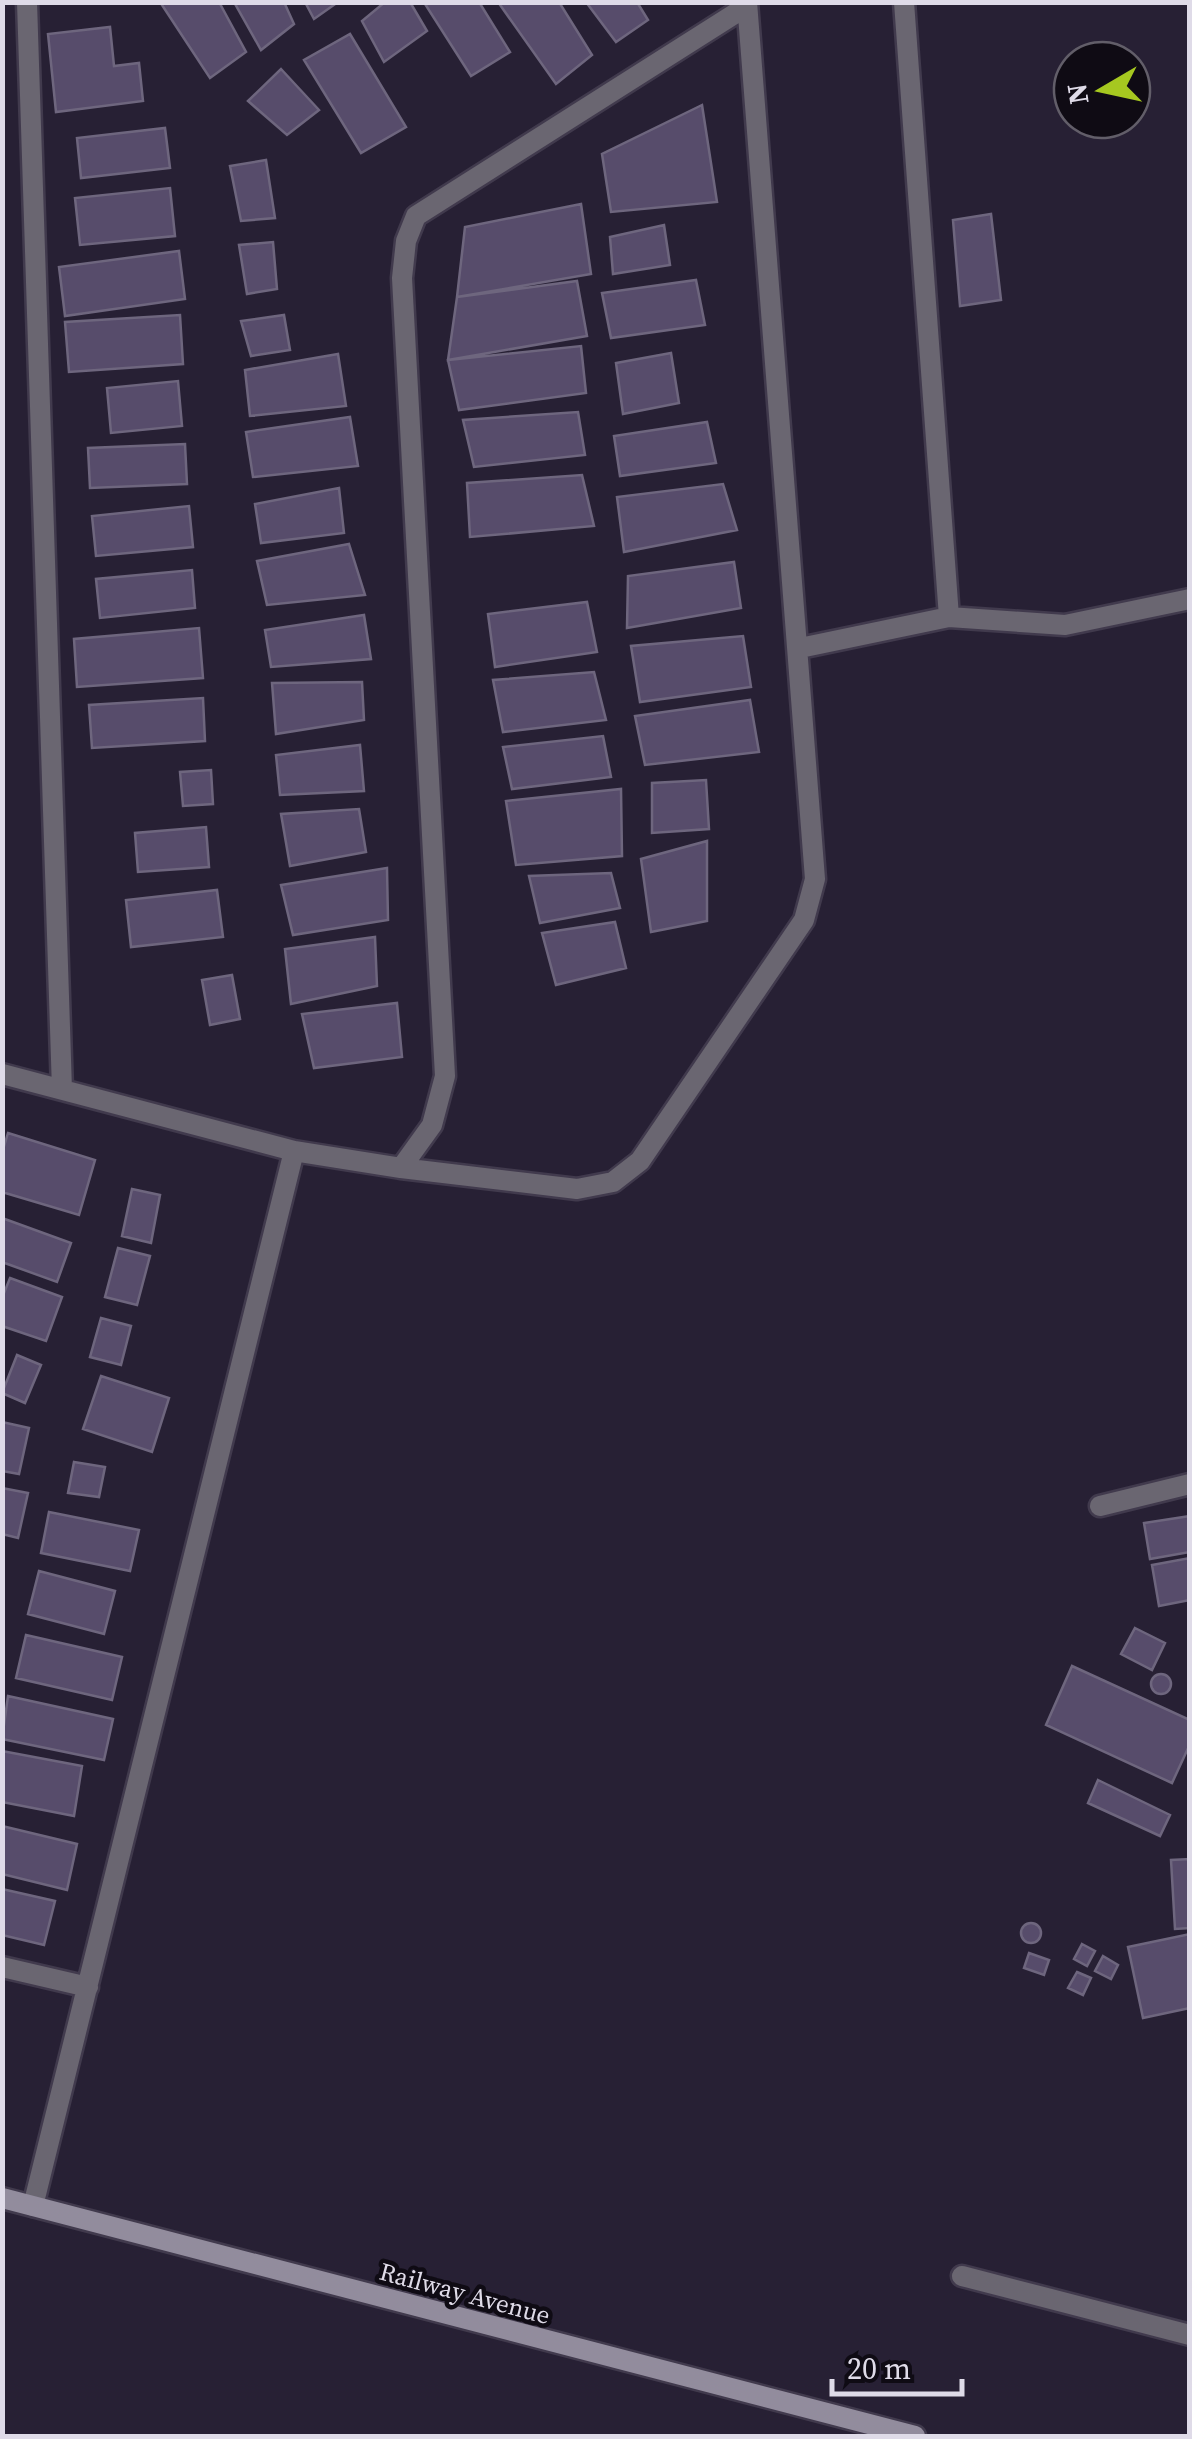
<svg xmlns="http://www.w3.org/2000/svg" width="1192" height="2439" viewBox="0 0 1192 2439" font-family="'Source Serif 4',serif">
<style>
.building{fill:#574c6b;stroke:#6e667e;stroke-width:2.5}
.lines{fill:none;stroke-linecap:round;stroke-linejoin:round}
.street-casing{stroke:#413a4d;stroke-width:25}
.secondary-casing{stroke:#413a4d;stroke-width:25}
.street{stroke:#6a6671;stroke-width:20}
.secondary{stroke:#928c9d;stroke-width:20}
.labels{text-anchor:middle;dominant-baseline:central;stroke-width:9;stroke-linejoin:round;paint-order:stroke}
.street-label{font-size:25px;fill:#dfdbe8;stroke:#0f0b14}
</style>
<rect width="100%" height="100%" fill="#272034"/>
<!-- building -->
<path class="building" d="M 160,2 L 219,2 L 246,52 L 210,78 Z
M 234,2 L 284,2 L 294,24 L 261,50 Z
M 305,2 L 338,2 L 314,19 Z
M 385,2 L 410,2 L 427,31 L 384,62 L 362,21 Z
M 479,2 L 510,52 L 471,76 L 425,4 Z
M 498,2 L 559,2 L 592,55 L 556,84 Z
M 586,2 L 637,2 L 648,20 L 616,42 Z
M 110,27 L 114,66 L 139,63 L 143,101 L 56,112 L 48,34 Z
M 350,34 L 406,127 L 361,153 L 304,60 Z
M 281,69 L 319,110 L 287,135 L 248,101 Z
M 702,105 L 717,202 L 611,212 L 602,154 Z
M 165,128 L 170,168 L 81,178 L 77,138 Z
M 266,160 L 275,218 L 241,221 L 230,166 Z
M 170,188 L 175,236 L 80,245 L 75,198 Z
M 581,204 L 591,274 L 457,297 L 465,227 Z
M 991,214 L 1001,300 L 960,306 L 953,220 Z
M 664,225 L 670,265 L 613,274 L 610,237 Z
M 273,242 L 277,289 L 247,294 L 239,245 Z
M 179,251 L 185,299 L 65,316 L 59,267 Z
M 696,280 L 705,325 L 611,338 L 602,293 Z
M 577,281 L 587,336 L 448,360 L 457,297 Z
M 180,315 L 183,364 L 69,372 L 65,322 Z
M 284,315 L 290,350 L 251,356 L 241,321 Z
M 581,346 L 586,393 L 459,410 L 448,360 Z
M 671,353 L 679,403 L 623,414 L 616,363 Z
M 338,354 L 346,406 L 250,416 L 245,370 Z
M 178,381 L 182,426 L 111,433 L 107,388 Z
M 578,412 L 585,455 L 474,467 L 463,420 Z
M 350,417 L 358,466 L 253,477 L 246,432 Z
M 707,422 L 716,463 L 620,476 L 614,436 Z
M 185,444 L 187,484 L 90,488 L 88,448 Z
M 582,475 L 594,526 L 470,537 L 467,483 Z
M 723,484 L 737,530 L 624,552 L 617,497 Z
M 339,488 L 344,533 L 261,543 L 255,504 Z
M 189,506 L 193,547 L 96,556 L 92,516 Z
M 349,544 L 365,595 L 267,605 L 257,561 Z
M 734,562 L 741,608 L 627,628 L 628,576 Z
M 192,570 L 195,608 L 100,618 L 96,579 Z
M 587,602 L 597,652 L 495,667 L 488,614 Z
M 364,615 L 371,659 L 271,667 L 265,630 Z
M 199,628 L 203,678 L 77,687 L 74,639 Z
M 743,636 L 751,687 L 640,702 L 631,646 Z
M 594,672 L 606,720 L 503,732 L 493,680 Z
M 362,682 L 364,720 L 276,734 L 272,683 Z
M 203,698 L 205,741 L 92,748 L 89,705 Z
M 750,700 L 759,752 L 645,765 L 635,716 Z
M 603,736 L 611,777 L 512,789 L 503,747 Z
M 360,745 L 364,791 L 280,795 L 276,755 Z
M 211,770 L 213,804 L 183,806 L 180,772 Z
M 706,780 L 709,829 L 652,833 L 652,783 Z
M 621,789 L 622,856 L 516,865 L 506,801 Z
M 359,809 L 366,852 L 290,866 L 281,814 Z
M 206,827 L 209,867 L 138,872 L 135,833 Z
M 707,841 L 707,921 L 651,932 L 641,859 Z
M 387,868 L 388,920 L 293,935 L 281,885 Z
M 611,873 L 620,908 L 540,923 L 529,876 Z
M 217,890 L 223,937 L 131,947 L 126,900 Z
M 615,922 L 626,968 L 556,985 L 542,933 Z
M 375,937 L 377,986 L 291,1004 L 285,949 Z
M 232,975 L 240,1019 L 210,1025 L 202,980 Z
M 397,1003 L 402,1057 L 314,1068 L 302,1014 Z
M 8,1133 L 95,1160 L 79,1215 L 2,1192 L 2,1153 Z
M 132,1189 L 160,1195 L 151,1243 L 122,1236 Z
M 2,1218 L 71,1243 L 57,1282 L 2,1262 Z
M 118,1248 L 150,1256 L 137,1305 L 105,1297 Z
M 10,1278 L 62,1297 L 46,1341 L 2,1326 L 2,1298 Z
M 101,1318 L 131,1326 L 121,1365 L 90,1357 Z
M 17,1355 L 41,1365 L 25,1403 L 2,1393 Z
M 101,1376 L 169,1398 L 152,1452 L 83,1429 Z
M 2,1422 L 29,1428 L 19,1474 L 2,1471 Z
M 74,1462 L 105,1467 L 99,1497 L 68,1493 Z
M 2,1488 L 28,1493 L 18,1538 L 2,1534 Z
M 49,1512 L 139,1530 L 130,1571 L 41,1553 Z
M 1190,1516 L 1190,1552 L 1150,1559 L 1144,1523 Z
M 1190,1558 L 1190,1600 L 1159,1606 L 1152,1565 Z
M 39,1571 L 115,1591 L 104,1634 L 28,1614 Z
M 1135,1628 L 1165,1643 L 1152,1670 L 1121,1654 Z
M 26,1635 L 122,1657 L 112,1700 L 16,1678 Z
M 1072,1666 L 1190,1720 L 1190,1744 L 1172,1783 L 1046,1725 Z
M1151 1684a10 10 0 1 1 20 0a10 10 0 1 1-20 0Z
M 8,1696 L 113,1719 L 104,1760 L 2,1739 Z
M 2,1751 L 82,1766 L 74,1816 L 2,1802 Z
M 1098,1780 L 1170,1815 L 1160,1836 L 1088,1803 Z
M 2,1826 L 77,1844 L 67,1890 L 2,1874 Z
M 1190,1859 L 1190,1928 L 1175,1929 L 1171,1860 Z
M 2,1889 L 55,1901 L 44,1945 L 2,1935 Z
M1021 1933a10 10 0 1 1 20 0a10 10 0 1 1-20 0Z
M 1190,1934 L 1190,2008 L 1143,2018 L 1128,1947 Z
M 1082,1944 L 1095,1951 L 1087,1966 L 1074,1959 Z
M 1029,1953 L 1049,1960 L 1044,1975 L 1024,1968 Z
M 1103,1956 L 1118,1965 L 1111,1979 L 1095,1971 Z
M 1077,1972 L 1091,1978 L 1083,1995 L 1068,1988 Z"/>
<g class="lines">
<defs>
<path id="street" d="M 27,2 L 62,1090
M 904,2 L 949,617
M 800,648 L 949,617 L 1065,625 L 1190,599
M 2,1074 L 294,1151 L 33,2206
M 294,1151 L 401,1168 L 432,1125 L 445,1076 L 402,278 L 406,241 L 416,216 L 747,6
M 401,1168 L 577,1189 L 613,1182 L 640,1161 L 804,920 L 815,879 L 747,2
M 1100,1506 L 1190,1484
M 2,1967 L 88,1987
M 962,2276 L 1190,2335"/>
<path id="secondary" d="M 2,2198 L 915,2436"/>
</defs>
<!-- street casing -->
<use href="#street" class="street-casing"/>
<!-- secondary casing -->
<use href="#secondary" class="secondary-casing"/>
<!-- street -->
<use href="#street" class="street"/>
<!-- secondary -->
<use href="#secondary" class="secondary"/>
</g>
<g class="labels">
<!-- street labels -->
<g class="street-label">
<text transform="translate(465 2293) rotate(15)">Railway Avenue</text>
</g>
</g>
<!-- border -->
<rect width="1192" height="2439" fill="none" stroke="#dfdbe8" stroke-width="10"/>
<!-- north arrow -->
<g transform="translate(1102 90) rotate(261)"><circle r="48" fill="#0f0b14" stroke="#625e69" stroke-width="2.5"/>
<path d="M0-8L18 38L0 25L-18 38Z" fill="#a6c820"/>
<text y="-15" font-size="28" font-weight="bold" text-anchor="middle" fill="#dfdbe8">N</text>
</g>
<!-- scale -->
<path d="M832 2379v15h130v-15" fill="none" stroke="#dfdbe8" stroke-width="5"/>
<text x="847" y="2379" font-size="30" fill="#dfdbe8" stroke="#0f0b14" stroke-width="8" paint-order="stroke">20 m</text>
</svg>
